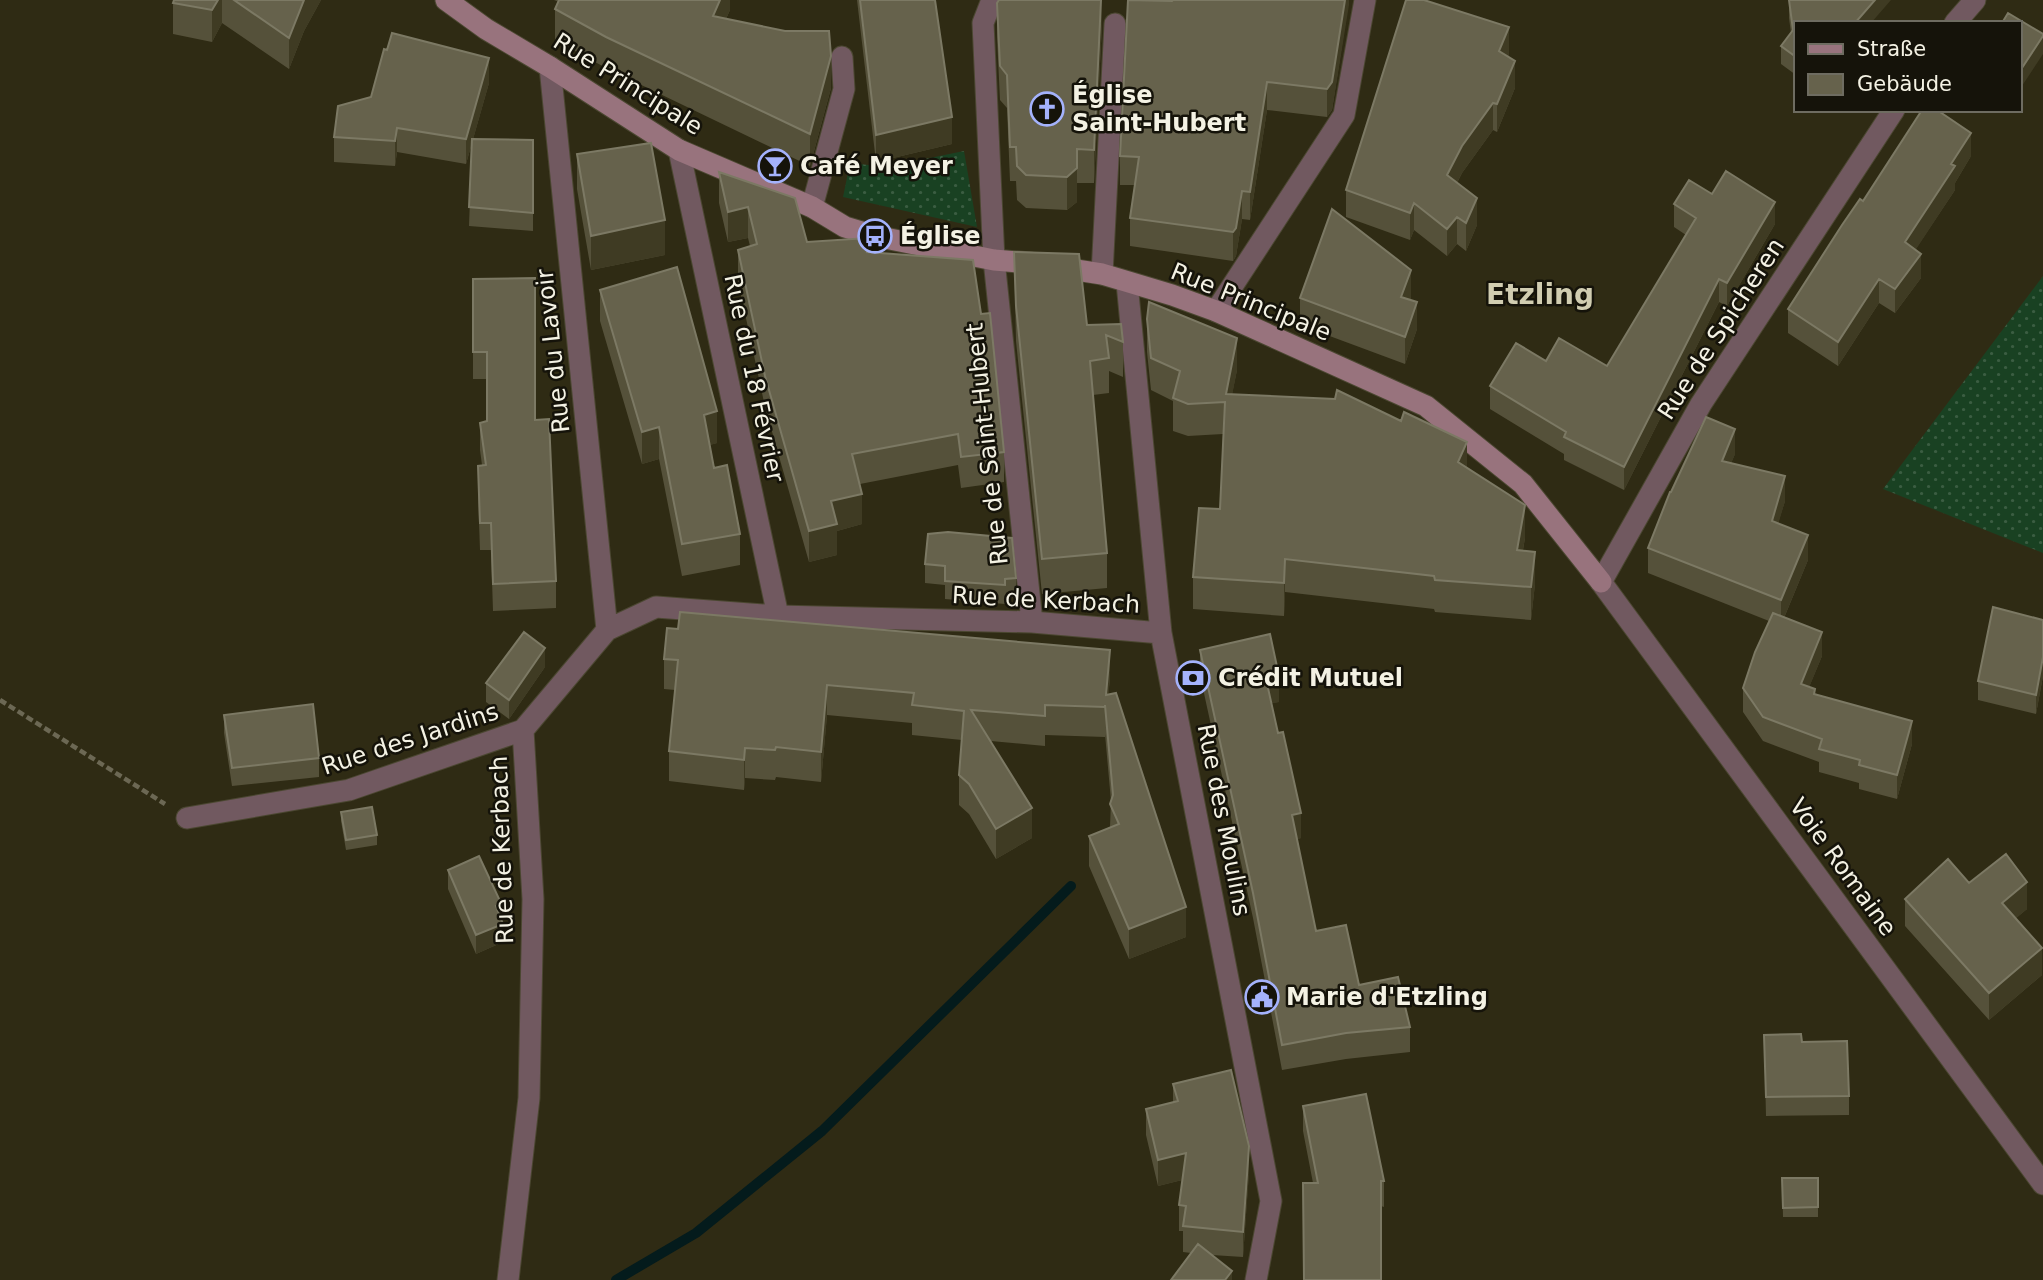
<svg xmlns="http://www.w3.org/2000/svg" width="2043" height="1280" viewBox="0 0 2043 1280" font-family="'DejaVu Sans',sans-serif">
<style>
.grass{fill:url(#grass-dots)}
.lines{fill:none;stroke-linecap:round;stroke-linejoin:round}
.stream{stroke:#041b1c;stroke-width:10}
.street-casing{stroke:#4b4731;stroke-width:23}
.secondary-casing{stroke:#4b4731;stroke-width:23}
.path{stroke:#6c6854;stroke-width:4.5;stroke-dasharray:7 3.5;stroke-linecap:butt}
.street{stroke:#715960;stroke-width:21}
.secondary{stroke:#98737d;stroke-width:21}
.wall{fill:#55513a}
.shaded-wall{fill:#3f3b23}
.building{fill:#66624c;stroke:#7c7964;stroke-width:2}
.labels{text-anchor:middle;dominant-baseline:central;stroke-width:5;stroke-linejoin:round;paint-order:stroke}
.street-label{font-size:24px;fill:#f4f2e4;stroke:#15130a}
.poi-label{font-size:24px;font-weight:bold;fill:#f4f2e4;stroke:#15130a;text-anchor:start}
.quarter-label{font-size:28px;font-weight:bold;fill:#d1cdb1;stroke:#15130a}
</style>
<defs>
<pattern id="grass-dots" width="8" height="8" patternUnits="userSpaceOnUse" patternTransform="scale(1.75)"><rect width="8" height="8" fill="#194122"/><path d="M2 2h.1M6 6h.1" fill="none" stroke="#3b5d42" stroke-width="1.8" stroke-linecap="round"/></pattern>
</defs>
<rect width="100%" height="100%" fill="#2f2b14"/>
<!-- grass -->
<path class="grass" d="M 964,151 L 977,227 L 843,197 L 850,163 L 886,167 Z
M 2043,276 L 2043,553 L 1883,489 Z"/>
<g class="lines">
<!-- stream -->
<path class="stream" d="M 616,1280 L 696,1233 L 822,1131 L 1071,886"/>
<defs>
<path id="street" d="M 992,0 L 983,23 L 994,260 L 1032,622
M 1955,23 L 1975,0
M 550,67 L 607,630
M 1894,110 L 1701,404 L 1601,582 L 2043,1184
M 679,150 L 778,616
M 812,207 L 844,89 L 842,57
M 1102,274 L 1115,24
M 1127,283 L 1161,633 L 1271,1201 L 1256,1280
M 1216,311 L 1344,115 L 1365,0
M 187,818 L 349,790 L 523,730
M 508,1280 L 529,1098 L 533,899 L 523,730 L 607,630 L 656,607 L 778,616 L 1032,622 L 1161,633"/>
<path id="secondary" d="M 446,0 L 486,29 L 550,67 L 679,150 L 812,207 L 845,227 L 875,236 L 994,260 L 1031,263 L 1102,274 L 1172,295 L 1216,311 L 1426,406 L 1523,484 L 1601,582"/>
</defs>
<!-- street casing -->
<use href="#street" class="street-casing"/>
<!-- secondary casing -->
<use href="#secondary" class="secondary-casing"/>
<!-- path -->
<path class="path" d="M 0,700 L 165,804"/>
<!-- street -->
<use href="#street" class="street"/>
<!-- secondary -->
<use href="#secondary" class="secondary"/>
</g>
<!-- wall -->
<path class="wall" d="M 174,0 L 321,0 L 304,31 L 289,69 L 222,23 L 212,42 L 173,34 L 173,3 Z
M 554,0 L 730,0 L 730,10 L 726,19 L 831,88 L 810,166 L 606,68 L 555,40 L 555,9 L 559,2 Z
M 857,0 L 935,0 L 952,144 L 876,162 Z
M 1349,0 L 1332,110 L 1327,117 L 1267,110 L 1250,220 L 1242,219 L 1236,256 L 1233,261 L 1130,246 L 1130,218 L 1135,185 L 1120,185 L 1120,156 L 1172,1 Z
M 1789,0 L 1796,23 L 1796,75 L 1781,64 L 1781,46 L 1791,33 L 1789,18 Z
M 997,3 L 1102,24 L 1094,183 L 1077,183 L 1077,202 L 1067,210 L 1026,208 L 1017,200 L 1016,181 L 1010,181 L 1007,108 L 1000,100 L 997,37 Z
M 1509,54 L 1508,57 L 1515,88 L 1497,132 L 1493,130 L 1462,173 L 1457,183 L 1477,225 L 1466,251 L 1457,244 L 1447,256 L 1414,230 L 1410,240 L 1346,217 L 1346,190 Z
M 489,83 L 473,139 L 533,140 L 533,231 L 469,226 L 472,143 L 466,164 L 397,152 L 395,166 L 334,162 L 334,137 Z
M 577,154 L 665,255 L 591,270 L 577,189 Z
M 1971,156 L 1955,183 L 1955,190 L 1915,250 L 1921,278 L 1895,313 L 1879,303 L 1838,366 L 1788,333 L 1788,309 L 1863,201 Z
M 719,172 L 807,242 L 868,252 L 981,314 L 1004,452 L 1004,482 L 961,488 L 958,465 L 860,484 L 862,524 L 837,531 L 837,555 L 809,562 L 765,407 L 738,281 L 738,250 L 750,246 L 748,238 L 728,242 L 719,203 Z
M 1712,194 L 1775,224 L 1727,306 L 1719,302 L 1624,490 L 1564,460 L 1564,454 L 1490,409 L 1490,386 L 1546,361 L 1607,366 L 1686,235 L 1674,227 L 1674,204 Z
M 1014,252 L 1087,325 L 1123,342 L 1123,377 L 1109,371 L 1109,393 L 1093,395 L 1107,553 L 1107,588 L 1042,594 L 1016,341 Z
M 473,279 L 535,420 L 556,581 L 556,608 L 493,611 L 491,550 L 480,550 L 478,493 L 478,466 L 482,465 L 480,450 L 480,423 L 487,422 L 487,379 L 473,379 Z
M 600,290 L 717,443 L 709,445 L 714,468 L 740,534 L 740,565 L 682,576 L 659,459 L 642,464 L 600,321 Z
M 1411,297 L 1410,300 L 1417,329 L 1405,364 L 1300,325 L 1300,298 Z
M 1147,319 L 1237,370 L 1232,394 L 1467,467 L 1525,538 L 1523,550 L 1535,584 L 1531,620 L 1435,612 L 1434,609 L 1285,592 L 1284,616 L 1193,609 L 1193,577 L 1220,509 L 1223,434 L 1188,436 L 1173,431 L 1173,401 L 1151,390 L 1147,352 Z
M 1735,454 L 1731,463 L 1785,501 L 1778,523 L 1808,560 L 1784,618 L 1822,656 L 1809,687 L 1815,695 L 1912,744 L 1897,799 L 1859,789 L 1859,783 L 1819,772 L 1819,762 L 1763,741 L 1743,712 L 1743,688 L 1769,621 L 1648,573 L 1648,548 L 1671,492 Z
M 928,534 L 1016,578 L 1016,597 L 1005,598 L 1005,604 L 945,599 L 945,585 L 925,583 L 925,564 Z
M 2043,620 L 2043,676 L 2036,714 L 1978,700 L 1978,681 Z
M 1200,650 L 1279,702 L 1271,703 L 1301,838 L 1297,839 L 1316,931 L 1359,985 L 1410,1027 L 1410,1052 L 1346,1059 L 1282,1070 L 1253,918 L 1200,675 Z
M 664,659 L 1110,679 L 1108,695 L 1186,937 L 1129,959 L 1089,866 L 1089,836 L 1110,827 L 1111,801 L 1105,734 L 1105,737 L 1045,735 L 1045,746 L 991,741 L 1032,838 L 996,859 L 969,814 L 959,805 L 959,775 L 962,740 L 912,735 L 912,723 L 827,715 L 821,782 L 776,777 L 775,780 L 745,778 L 744,790 L 669,781 L 669,751 L 675,690 L 664,689 Z
M 545,667 L 509,719 L 486,702 L 486,683 Z
M 224,715 L 319,758 L 319,777 L 232,786 L 224,733 Z
M 341,812 L 377,835 L 377,845 L 346,850 L 341,821 Z
M 448,870 L 501,919 L 503,942 L 476,954 L 448,889 Z
M 1969,883 L 2027,909 L 2016,918 L 2042,975 L 1989,1020 L 1905,926 L 1905,899 Z
M 1764,1035 L 1802,1042 L 1849,1096 L 1849,1115 L 1766,1116 Z
M 1173,1084 L 1249,1172 L 1243,1257 L 1212,1255 L 1232,1280 L 1191,1253 L 1183,1252 L 1183,1231 L 1179,1231 L 1179,1205 L 1182,1180 L 1158,1186 L 1146,1135 L 1146,1109 L 1173,1102 Z
M 1303,1106 L 1384,1181 L 1384,1207 L 1313,1183 L 1303,1131 Z
M 1782,1178 L 1818,1178 L 1818,1217 L 1783,1217 Z"/>
<!-- shaded-wall -->
<path class="shaded-wall" d="M 218,0 L 222,0 L 222,23 L 212,42 L 212,10 Z
M 304,0 L 321,0 L 304,31 L 289,69 L 289,38 Z
M 720,0 L 730,0 L 730,10 L 713,47 L 713,16 Z
M 1102,0 L 1102,24 L 1094,183 L 1094,150 Z
M 1345,0 L 1349,0 L 1349,5 L 1332,110 L 1327,117 L 1327,89 Z
M 1875,0 L 1891,0 L 1871,23 L 1855,23 Z
M 1509,27 L 1509,54 L 1499,79 L 1499,51 Z
M 2043,36 L 2043,54 L 2020,89 L 2020,71 Z
M 831,56 L 831,88 L 810,166 L 810,134 Z
M 489,58 L 489,83 L 466,164 L 466,139 Z
M 1515,61 L 1515,88 L 1497,132 L 1497,104 Z
M 1267,82 L 1267,110 L 1250,220 L 1250,192 Z
M 1493,103 L 1493,130 L 1462,173 L 1447,202 L 1447,175 L 1462,146 Z
M 952,117 L 952,144 L 876,162 L 876,135 Z
M 397,128 L 397,152 L 395,166 L 395,141 Z
M 1971,133 L 1971,156 L 1955,183 L 1955,190 L 1905,266 L 1905,242 L 1951,164 Z
M 1077,149 L 1077,202 L 1067,210 L 1067,177 Z
M 1242,191 L 1242,219 L 1236,256 L 1233,261 L 1233,232 Z
M 1477,198 L 1477,225 L 1466,251 L 1466,223 Z
M 1775,202 L 1775,224 L 1727,306 L 1727,283 Z
M 1414,203 L 1414,230 L 1410,240 L 1410,213 Z
M 748,207 L 748,238 L 728,242 L 728,212 Z
M 1457,217 L 1457,244 L 1447,256 L 1447,229 Z
M 665,220 L 665,255 L 591,270 L 591,236 Z
M 1921,254 L 1921,278 L 1895,313 L 1895,289 Z
M 1411,270 L 1411,297 L 1401,324 L 1401,297 Z
M 1719,279 L 1719,302 L 1624,490 L 1624,467 Z
M 1879,279 L 1879,303 L 1838,366 L 1838,342 Z
M 1417,302 L 1417,329 L 1405,364 L 1405,337 Z
M 1237,338 L 1237,370 L 1226,426 L 1226,394 Z
M 717,411 L 717,443 L 704,447 L 704,415 Z
M 659,427 L 659,459 L 642,464 L 642,432 Z
M 1735,429 L 1735,454 L 1722,486 L 1722,461 Z
M 1467,442 L 1467,474 L 1458,462 Z
M 1785,476 L 1785,501 L 1772,545 L 1772,521 Z
M 862,494 L 862,524 L 837,531 L 837,555 L 809,562 L 809,531 L 831,501 Z
M 1525,505 L 1525,538 L 1517,582 L 1517,550 Z
M 1808,535 L 1808,560 L 1781,625 L 1781,600 Z
M 1535,552 L 1535,584 L 1531,620 L 1531,587 Z
M 1285,559 L 1285,592 L 1284,616 L 1284,583 Z
M 1822,632 L 1822,656 L 1801,707 L 1801,684 Z
M 545,648 L 545,667 L 509,719 L 509,700 Z
M 1110,650 L 1110,679 L 1106,720 L 1106,695 Z
M 2043,657 L 2043,676 L 2036,714 L 2036,695 Z
M 1279,676 L 1279,702 L 1266,704 L 1266,679 Z
M 827,685 L 827,715 L 821,782 L 821,752 Z
M 1912,721 L 1912,744 L 1897,799 L 1897,775 Z
M 745,748 L 745,778 L 744,790 L 744,760 Z
M 1032,808 L 1032,838 L 996,859 L 996,829 Z
M 1301,813 L 1301,838 L 1292,841 L 1292,815 Z
M 2027,882 L 2027,909 L 2002,930 L 2002,903 Z
M 501,903 L 501,922 L 496,906 Z
M 1186,907 L 1186,937 L 1129,959 L 1129,929 Z
M 503,924 L 503,942 L 476,954 L 476,935 Z
M 2042,948 L 2042,975 L 1989,1020 L 1989,993 Z
M 1249,1146 L 1249,1172 L 1243,1257 L 1243,1232 Z
M 1186,1153 L 1186,1179 L 1158,1186 L 1158,1160 Z
M 1232,1271 L 1232,1280 L 1225,1280 Z"/>
<!-- building -->
<path class="building" d="M 174,0 L 218,0 L 212,10 L 173,3 Z
M 234,0 L 304,0 L 289,38 Z
M 559,0 L 720,0 L 713,16 L 785,31 L 829,31 L 831,56 L 810,134 L 606,37 L 555,9 Z
M 860,0 L 935,0 L 952,117 L 876,135 Z
M 999,0 L 1101,0 L 1094,150 L 1077,149 L 1077,168 L 1067,177 L 1026,175 L 1017,166 L 1016,147 L 1010,147 L 1007,75 L 1000,66 L 997,3 Z
M 1128,0 L 1172,1 L 1173,0 L 1345,0 L 1332,82 L 1327,89 L 1267,82 L 1250,192 L 1242,191 L 1236,228 L 1233,232 L 1130,218 L 1139,157 L 1120,156 Z
M 1406,0 L 1424,0 L 1509,27 L 1499,51 L 1515,61 L 1497,104 L 1493,103 L 1462,146 L 1447,175 L 1477,198 L 1466,223 L 1457,217 L 1447,229 L 1414,203 L 1410,213 L 1346,190 Z
M 1789,0 L 1875,0 L 1855,23 L 1796,23 L 1796,57 L 1781,46 L 1793,30 Z
M 2008,13 L 2043,34 L 2043,36 L 2020,71 L 2020,23 L 2002,23 Z
M 392,33 L 489,58 L 466,139 L 397,128 L 395,141 L 334,137 L 338,106 L 371,97 L 384,49 L 387,50 Z
M 1922,110 L 1937,110 L 1971,133 L 1951,164 L 1955,166 L 1905,242 L 1921,254 L 1895,289 L 1879,279 L 1838,342 L 1788,309 L 1842,225 L 1860,199 L 1863,201 Z
M 472,139 L 533,140 L 533,213 L 469,207 Z
M 651,143 L 665,220 L 591,236 L 577,154 Z
M 1726,171 L 1775,202 L 1727,283 L 1719,279 L 1624,467 L 1564,437 L 1566,432 L 1490,386 L 1516,343 L 1546,361 L 1559,338 L 1607,366 L 1696,218 L 1674,204 L 1689,180 L 1712,194 Z
M 719,172 L 795,198 L 807,242 L 868,238 L 867,252 L 973,260 L 981,314 L 990,313 L 1004,452 L 961,457 L 958,434 L 852,454 L 862,494 L 831,501 L 837,524 L 809,531 L 765,376 L 738,250 L 757,244 L 748,207 L 728,212 Z
M 1332,209 L 1411,270 L 1401,297 L 1417,302 L 1405,337 L 1300,298 Z
M 1014,252 L 1079,254 L 1087,325 L 1121,324 L 1123,342 L 1106,335 L 1109,358 L 1090,361 L 1107,553 L 1042,559 L 1016,306 Z
M 677,267 L 717,411 L 704,415 L 714,468 L 727,465 L 740,534 L 682,544 L 659,427 L 642,432 L 600,290 Z
M 535,278 L 535,420 L 549,419 L 556,581 L 493,584 L 491,523 L 480,523 L 478,466 L 486,465 L 480,423 L 487,421 L 487,352 L 473,352 L 473,279 Z
M 1149,302 L 1237,338 L 1226,394 L 1335,399 L 1337,390 L 1401,421 L 1404,412 L 1467,442 L 1458,462 L 1525,505 L 1517,550 L 1535,552 L 1531,587 L 1435,580 L 1434,576 L 1285,559 L 1284,583 L 1193,577 L 1199,508 L 1220,509 L 1225,402 L 1188,404 L 1173,398 L 1180,371 L 1151,358 L 1147,319 Z
M 1706,417 L 1735,429 L 1722,461 L 1785,476 L 1772,521 L 1808,535 L 1781,600 L 1648,548 L 1670,492 L 1671,492 Z
M 948,532 L 1012,538 L 1016,578 L 1005,579 L 1005,585 L 945,581 L 945,566 L 925,564 L 928,534 Z
M 1993,607 L 2043,620 L 2043,657 L 2036,695 L 1978,681 Z
M 680,612 L 1110,650 L 1106,695 L 1116,693 L 1186,907 L 1129,929 L 1089,836 L 1119,824 L 1110,804 L 1113,795 L 1105,705 L 1105,707 L 1045,705 L 1045,716 L 971,710 L 1032,808 L 996,829 L 969,784 L 959,775 L 964,711 L 912,705 L 914,693 L 827,685 L 821,752 L 776,747 L 775,750 L 745,748 L 744,760 L 669,751 L 678,660 L 664,659 L 667,628 L 678,629 Z
M 1773,613 L 1822,632 L 1801,684 L 1815,689 L 1814,694 L 1912,721 L 1897,775 L 1859,765 L 1860,760 L 1819,749 L 1822,739 L 1763,717 L 1743,688 L 1755,652 Z
M 524,632 L 545,648 L 509,700 L 486,683 Z
M 1270,634 L 1279,676 L 1266,679 L 1278,733 L 1283,732 L 1301,813 L 1292,815 L 1316,931 L 1346,925 L 1359,985 L 1398,977 L 1410,1027 L 1346,1033 L 1282,1045 L 1253,893 L 1200,650 Z
M 313,704 L 319,758 L 232,768 L 224,715 Z
M 372,807 L 377,835 L 346,840 L 341,812 Z
M 2006,854 L 2027,882 L 2002,903 L 2042,948 L 1989,993 L 1905,899 L 1948,859 L 1969,883 Z
M 479,856 L 501,903 L 496,906 L 503,924 L 476,935 L 448,870 Z
M 1801,1034 L 1802,1042 L 1847,1041 L 1849,1096 L 1766,1097 L 1764,1035 Z
M 1231,1070 L 1249,1146 L 1243,1232 L 1183,1226 L 1186,1206 L 1179,1205 L 1186,1153 L 1158,1160 L 1146,1109 L 1178,1101 L 1173,1084 Z
M 1366,1094 L 1384,1181 L 1381,1181 L 1381,1280 L 1304,1280 L 1303,1183 L 1318,1183 L 1303,1106 Z
M 1782,1178 L 1818,1178 L 1818,1207 L 1783,1208 Z
M 1198,1244 L 1232,1271 L 1225,1280 L 1171,1280 Z"/>
<!-- icons -->
<defs>
<symbol id="church-ring" viewBox="-11 -11 22 22"><circle r="9.5" fill="#15130a" stroke="#a4b2fc" stroke-width="1.5"/><path d="M-1.2-6h2.4v3.5h3.3v2.4h-3.3V6h-2.4V-.1h-3.3v-2.4h3.3Z" fill="#a4b2fc"/></symbol>
<symbol id="bar-ring" viewBox="-11 -11 22 22"><circle r="9.5" fill="#15130a" stroke="#a4b2fc" stroke-width="1.5"/><path d="M-6-5H6L.8 .8V4.5H3.5V6h-7V4.5H-.8V.8Z" fill="#a4b2fc"/></symbol>
<symbol id="bus-ring" viewBox="-11 -11 22 22"><circle r="9.5" fill="#15130a" stroke="#a4b2fc" stroke-width="1.5"/><path d="M-5-6H5V4H4V6H2V4H-2V6H-4V4H-5ZM-3.5-4V0h7V-4ZM-3.5 1.2v1.5H-2V1.2ZM2 1.2v1.5H3.5V1.2Z" fill="#a4b2fc"/></symbol>
<symbol id="bank-ring" viewBox="-11 -11 22 22"><circle r="9.5" fill="#15130a" stroke="#a4b2fc" stroke-width="1.5"/><path d="M-6-4H6V4H-6ZM0-2.3a2.3 2.3 0 1 0 0 4.6a2.3 2.3 0 1 0 0-4.6Z" fill="#a4b2fc"/></symbol>
<symbol id="civic-ring" viewBox="-11 -11 22 22"><circle r="9.5" fill="#15130a" stroke="#a4b2fc" stroke-width="1.5"/><path d="M-.6-6.5H3V-4.5H.6V-3L4-1V1h2V6H-6V1h2V-1L-.6-3ZM-1.2 2.5V6h2.4V2.5Z" fill="#a4b2fc"/></symbol>
</defs>
<g fill-rule="evenodd">
<use href="#church-ring" x="1028" y="90" width="38" height="38"/>
<use href="#bar-ring" x="756" y="147" width="38" height="38"/>
<use href="#bus-ring" x="856" y="217" width="38" height="38"/>
<use href="#bank-ring" x="1174" y="659" width="38" height="38"/>
<use href="#civic-ring" x="1243" y="978" width="38" height="38"/>
</g>
<g class="labels">
<!-- street labels -->
<g class="street-label">
<text transform="translate(628 84) rotate(32)">Rue Principale</text>
<text transform="translate(1251 302) rotate(22)">Rue Principale</text>
<text transform="translate(1721 329) rotate(-57)">Rue de Spicheren</text>
<text transform="translate(553 351) rotate(-96)">Rue du Lavoir</text>
<text transform="translate(754 378) rotate(78)">Rue du 18 Février</text>
<text transform="translate(987 444) rotate(-96)">Rue de Saint-Hubert</text>
<text transform="translate(1046 600) rotate(3)">Rue de Kerbach</text>
<text transform="translate(410 739) rotate(-18)">Rue des Jardins</text>
<text transform="translate(1224 820) rotate(79)">Rue des Moulins</text>
<text transform="translate(502 850) rotate(-92)">Rue de Kerbach</text>
<text transform="translate(1843 867) rotate(54)">Voie Romaine</text>
</g>
<!-- poi labels -->
<g class="poi-label">
<text x="1072" y="95">Église<tspan x="1072" dy="28">Saint-Hubert</tspan></text>
<text x="800" y="166">Café Meyer</text>
<text x="900" y="236">Église</text>
<text x="1218" y="678">Crédit Mutuel</text>
<text x="1286" y="997">Marie d'Etzling</text>
</g>
<!-- quarter labels -->
<g class="quarter-label">
<text x="1540" y="294">Etzling</text>
</g>
</g>
<!-- legend -->
<rect x="1794" y="21" width="228" height="91" fill="#15130a" stroke="#6e6c61" stroke-width="2"/>
<rect x="1808" y="44" width="35" height="10" fill="#98737d" stroke="#6e6c61" stroke-width="2"/>
<text x="1857" y="56" font-size="21" fill="#f4f2e4">Straße</text>
<rect x="1808" y="74" width="35" height="21" fill="#66624c" stroke="#6e6c61" stroke-width="2"/>
<text x="1857" y="91" font-size="21" fill="#f4f2e4">Gebäude</text>
</svg>
